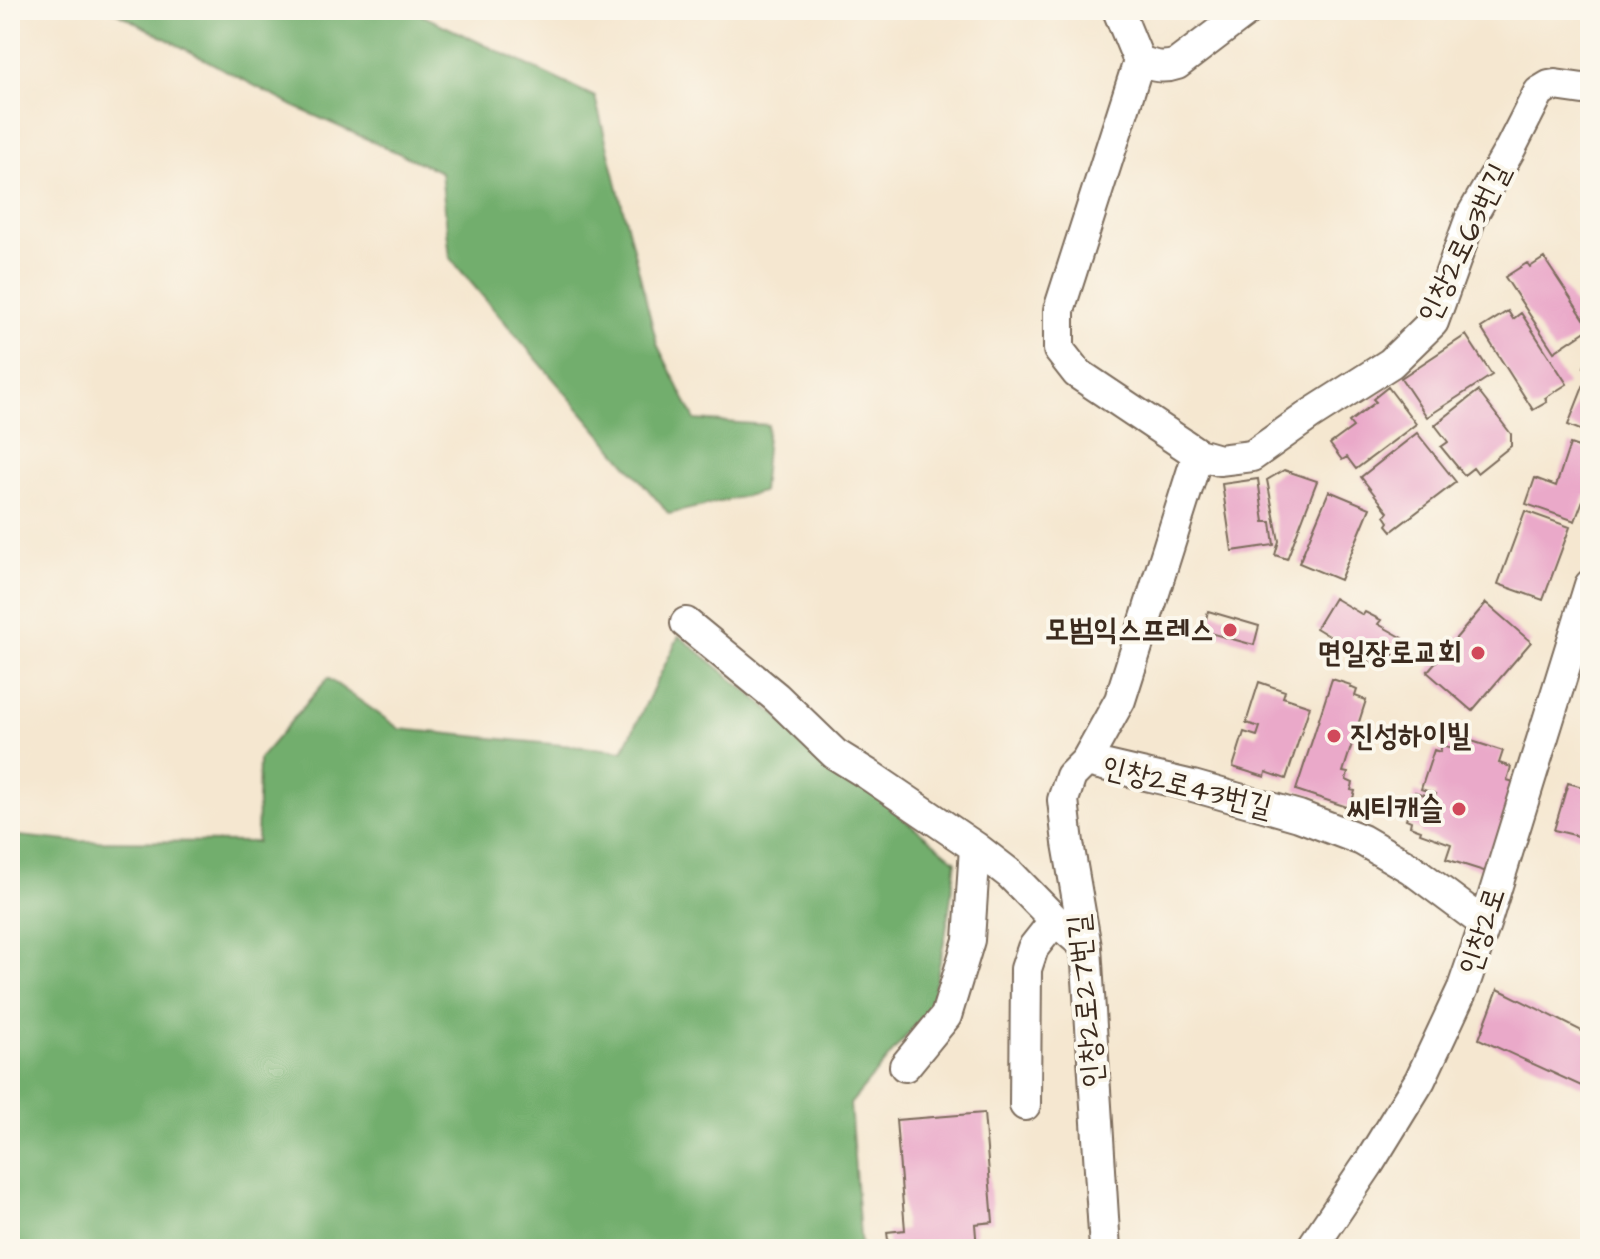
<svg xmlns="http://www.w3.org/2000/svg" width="1600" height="1259" viewBox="0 0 1600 1259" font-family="'Architects Daughter','Poor Story',sans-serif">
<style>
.forest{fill:#72ae6d;stroke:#566c46;stroke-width:2}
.building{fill:#eaa9c9}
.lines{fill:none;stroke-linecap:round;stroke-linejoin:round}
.minor-casing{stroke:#7c6c5c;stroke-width:34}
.minor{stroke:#fff;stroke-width:30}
.poi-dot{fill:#d1495b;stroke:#fbf7ec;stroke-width:3}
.labels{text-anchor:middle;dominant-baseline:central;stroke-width:8;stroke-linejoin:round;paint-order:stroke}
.street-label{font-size:30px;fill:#3b2a1e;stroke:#fbf7ec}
.poi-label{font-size:30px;font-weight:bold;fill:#3b2a1e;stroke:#fbf7ec;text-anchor:end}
</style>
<rect width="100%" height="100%" fill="#fbf7ec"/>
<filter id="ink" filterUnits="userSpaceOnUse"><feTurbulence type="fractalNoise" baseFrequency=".0125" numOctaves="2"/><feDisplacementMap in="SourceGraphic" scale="16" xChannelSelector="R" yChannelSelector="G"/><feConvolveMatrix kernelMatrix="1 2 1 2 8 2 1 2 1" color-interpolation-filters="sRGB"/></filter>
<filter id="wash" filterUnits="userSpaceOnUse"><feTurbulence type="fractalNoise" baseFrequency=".006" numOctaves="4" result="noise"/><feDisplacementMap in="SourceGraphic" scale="32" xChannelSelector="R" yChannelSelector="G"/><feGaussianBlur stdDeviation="1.8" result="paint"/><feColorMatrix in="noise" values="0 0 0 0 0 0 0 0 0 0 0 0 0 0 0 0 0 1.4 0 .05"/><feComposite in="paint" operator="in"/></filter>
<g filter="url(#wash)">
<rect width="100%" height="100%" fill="#f5e7d0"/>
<!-- forest -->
<path class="forest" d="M 112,10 L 411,10 L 595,97 L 657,344 L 695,420 L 768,425 L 762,492 L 669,514 L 450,258 L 441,172 L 293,106 Z
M 679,636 L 956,861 L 946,931 L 931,1006 L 850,1104 L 861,1249 L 10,1249 L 10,835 L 68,841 L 257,842 L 259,759 L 328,678 L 400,729 L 623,751 Z"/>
<g id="blocks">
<!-- building -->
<path class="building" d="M 1544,258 L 1590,328 L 1554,352 L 1505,277 L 1527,263 L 1530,267 Z
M 1508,311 L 1513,319 L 1521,313 L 1567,384 L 1545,398 L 1547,402 L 1533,410 L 1481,328 Z
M 1466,335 L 1492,375 L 1427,417 L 1401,378 Z
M 1590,353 L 1590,434 L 1568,425 L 1590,369 L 1584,367 Z
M 1388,387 L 1416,424 L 1356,469 L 1347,457 L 1342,460 L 1330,444 L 1353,427 L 1349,422 L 1376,402 L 1373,399 Z
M 1478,391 L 1511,434 L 1511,446 L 1477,473 L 1473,468 L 1464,475 L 1441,447 L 1448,442 L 1435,425 Z
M 1417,433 L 1456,482 L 1392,531 L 1387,525 L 1389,522 L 1385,516 L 1388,512 L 1361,477 Z
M 1570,444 L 1590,451 L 1590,497 L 1585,495 L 1575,521 L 1526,504 L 1535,478 L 1556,486 Z
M 1284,470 L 1317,481 L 1287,559 L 1275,555 L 1279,541 L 1267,480 Z
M 1258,479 L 1264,522 L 1271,522 L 1274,545 L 1232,551 L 1222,484 Z
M 1329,491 L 1370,508 L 1340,580 L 1299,563 Z
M 1525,511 L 1570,527 L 1543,600 L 1498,584 Z
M 1334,598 L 1363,615 L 1365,612 L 1381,620 L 1378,624 L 1403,638 L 1384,670 L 1362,657 L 1365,651 L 1347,641 L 1344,645 L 1316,628 Z
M 1486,603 L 1531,642 L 1472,711 L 1427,672 Z
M 1208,611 L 1259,626 L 1254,645 L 1203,631 Z
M 1332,679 L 1351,685 L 1350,687 L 1357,690 L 1355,696 L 1366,700 L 1343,772 L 1348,773 L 1346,780 L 1353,783 L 1351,790 L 1355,791 L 1350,808 L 1296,790 Z
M 1259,682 L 1285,691 L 1283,697 L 1310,706 L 1286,779 L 1266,772 L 1265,777 L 1233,767 L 1244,732 L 1257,736 L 1260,727 L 1246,723 Z
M 1459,737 L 1503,751 L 1499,763 L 1511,767 L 1507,780 L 1517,783 L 1487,872 L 1446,859 L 1451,844 L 1420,833 L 1421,830 L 1410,826 L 1411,821 L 1406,819 L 1415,792 L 1434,798 L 1436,794 L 1421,789 L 1434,750 L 1440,752 L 1442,745 L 1455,749 Z
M 1568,783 L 1590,789 L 1590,839 L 1554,830 Z
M 1498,989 L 1590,1035 L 1590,1090 L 1479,1039 Z
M 984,1113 L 993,1222 L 975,1224 L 977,1249 L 889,1249 L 887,1232 L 905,1230 L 896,1120 Z"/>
</g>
</g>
<g filter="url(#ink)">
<use href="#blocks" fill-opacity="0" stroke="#7c6c5c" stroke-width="2"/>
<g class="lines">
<defs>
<path id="minor" d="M 1118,10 L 1139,61
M 1139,61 C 1153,66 1163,69 1177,64 L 1248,10
M 1198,454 L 1219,460 L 1252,456 L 1311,414 L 1391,363 L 1433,322 L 1471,217 L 1509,151 L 1539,92 L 1549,86 L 1555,85 L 1590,90
M 686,623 L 776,697 L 835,754 L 869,775 L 975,847 L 1010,874 L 1055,920 L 1086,947
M 1086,761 L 1193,786 L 1299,816 L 1362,840 L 1410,868 L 1485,924
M 905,1066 L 946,1016 L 969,940 L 975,847
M 1025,1105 L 1026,969 L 1033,948 L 1055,920
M 1105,1249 L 1086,947 L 1068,843 L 1063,800 L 1071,776 L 1086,761 L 1120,700 L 1198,454 L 1077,373 L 1059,350 L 1059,310 L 1139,61
M 1311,1249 L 1369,1163 L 1420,1080 L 1463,988 L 1485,924 L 1590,585"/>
</defs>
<!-- minor casing -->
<use href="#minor" class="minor-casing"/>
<!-- minor -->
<use href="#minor" class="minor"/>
</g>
</g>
<!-- markers -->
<g class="poi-dot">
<circle cx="1230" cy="630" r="8"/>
<circle cx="1478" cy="653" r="8"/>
<circle cx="1334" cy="736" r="8"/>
<circle cx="1459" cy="809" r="8"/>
</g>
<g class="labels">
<!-- street labels -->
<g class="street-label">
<text transform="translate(1464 243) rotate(-64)">인창2로63번길</text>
<text transform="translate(1187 787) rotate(14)">인창2로43번길</text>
<text transform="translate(1482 931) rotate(-72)">인창2로</text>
<text transform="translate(1086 1001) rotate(-95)">인창2로27번길</text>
</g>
<!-- poi labels -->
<g class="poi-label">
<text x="1214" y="630">모범익스프레스</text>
<text x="1462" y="653">면일장로교회</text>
<text x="1350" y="736" text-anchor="start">진성하이빌</text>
<text x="1443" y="809">씨티캐슬</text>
</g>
</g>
<!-- margin -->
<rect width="1600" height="1259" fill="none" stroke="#fbf7ec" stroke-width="40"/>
</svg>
